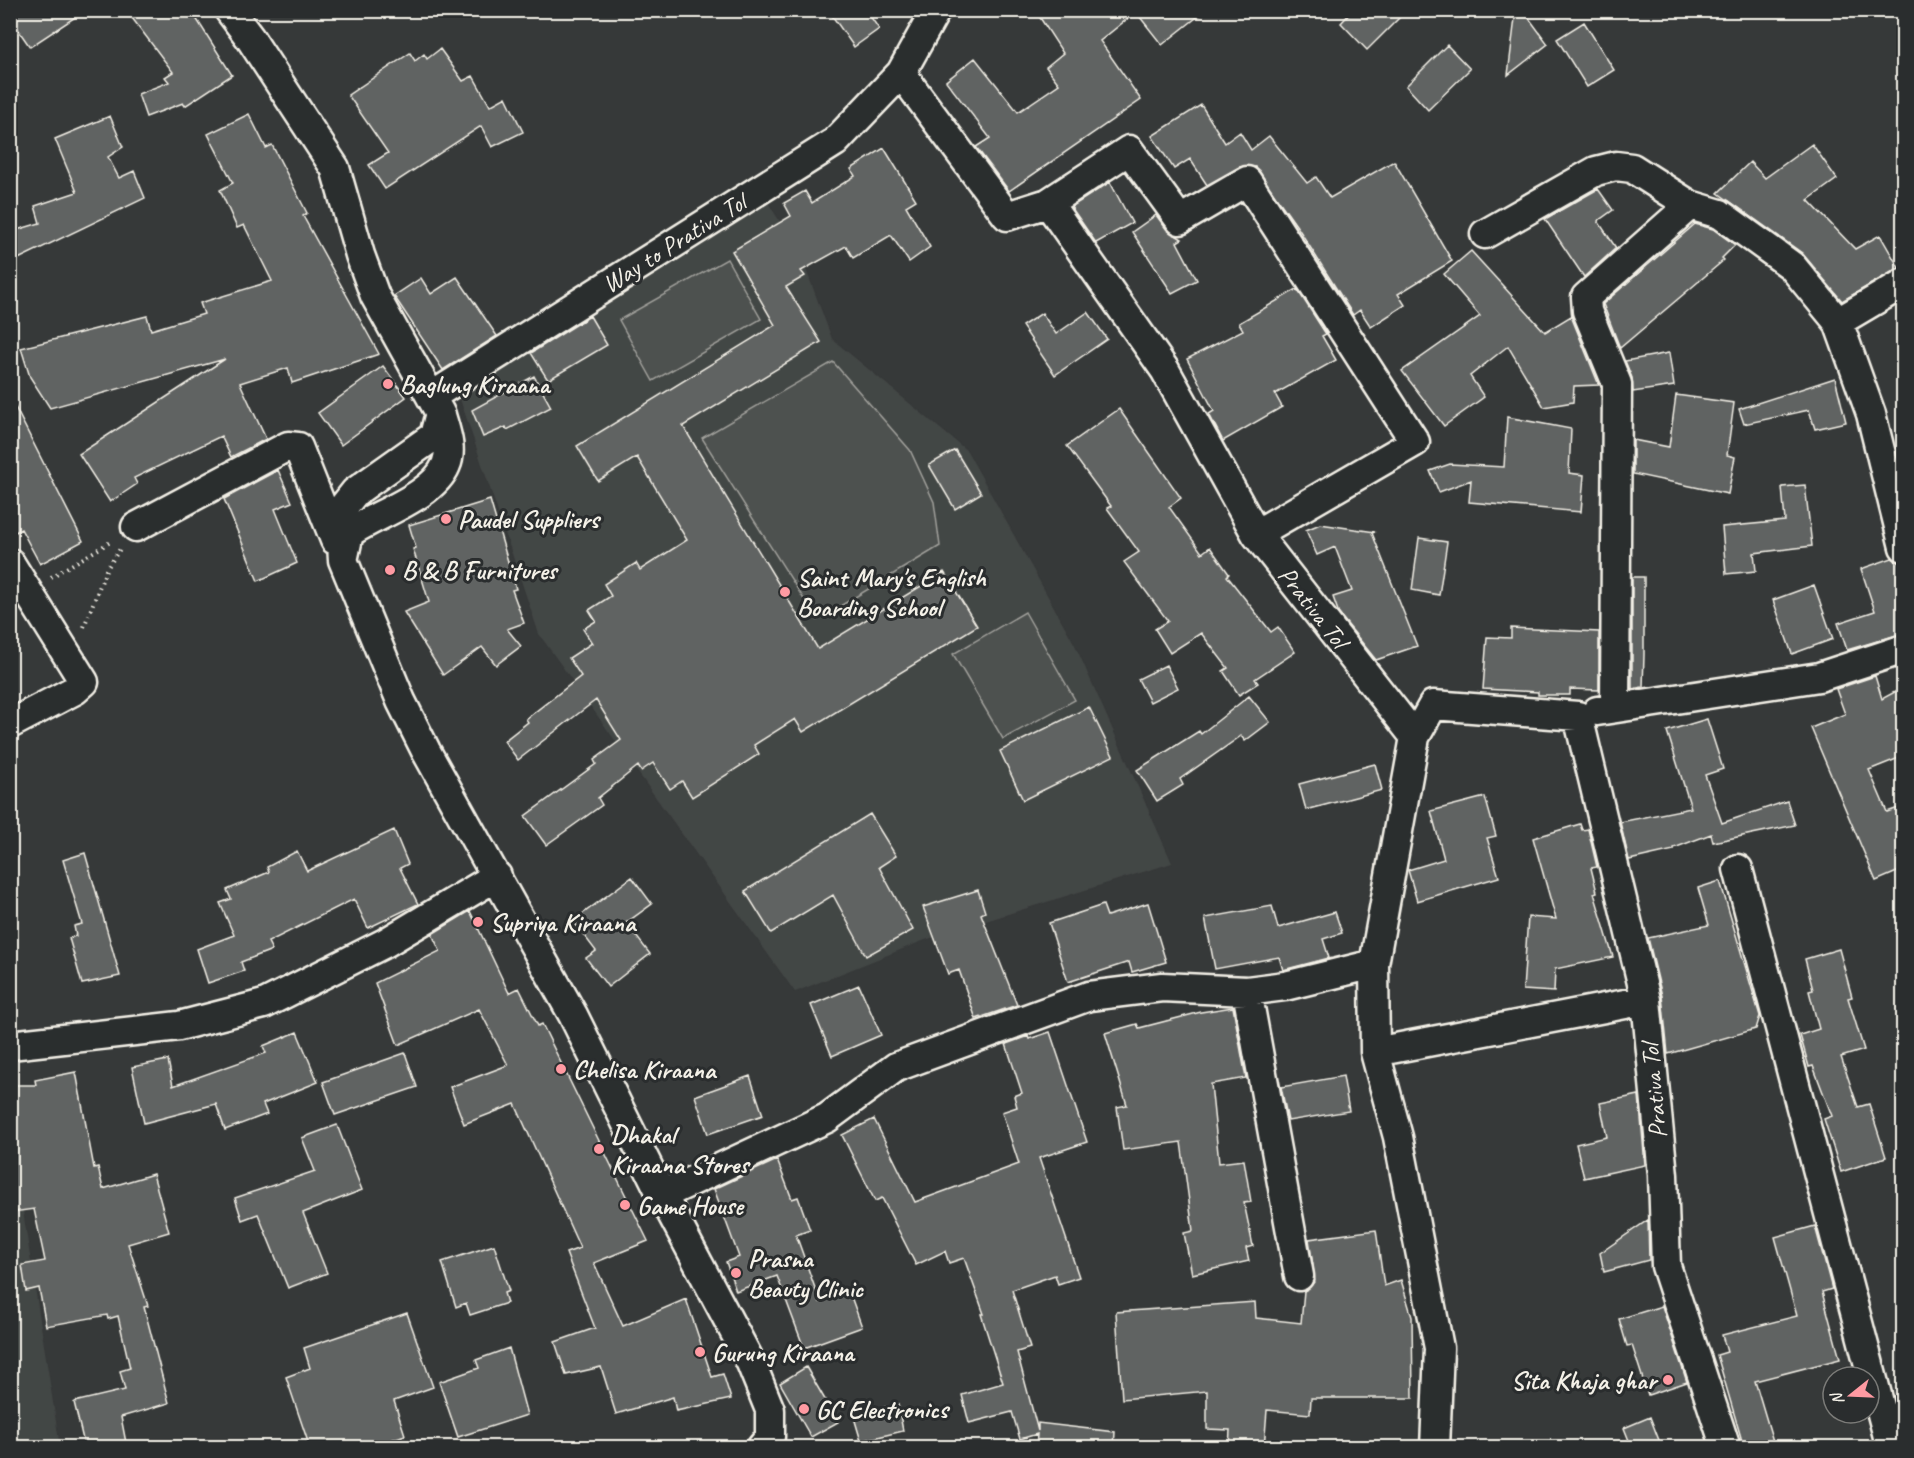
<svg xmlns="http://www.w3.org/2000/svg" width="1914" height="1458" viewBox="0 0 1914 1458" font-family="Caveat,sans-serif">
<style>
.built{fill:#434645}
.green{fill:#4e514f;stroke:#a1a19c;stroke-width:1.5}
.building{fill:#616362;stroke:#f4f1e8;stroke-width:1.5}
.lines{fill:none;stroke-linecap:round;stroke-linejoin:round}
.minor-casing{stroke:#f4f1e8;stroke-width:33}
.path{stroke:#f4f1e8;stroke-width:4;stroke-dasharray:1.5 4.5;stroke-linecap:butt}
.minor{stroke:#2a2d2e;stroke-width:28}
.poi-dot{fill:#ff9aa2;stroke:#2a2d2e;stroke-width:2}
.labels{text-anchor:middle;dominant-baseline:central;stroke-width:6;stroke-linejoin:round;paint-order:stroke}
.street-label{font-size:26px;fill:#f4f1e8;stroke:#2a2d2e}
.poi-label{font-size:26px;font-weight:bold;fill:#f4f1e8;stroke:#2a2d2e;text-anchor:start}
</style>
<rect width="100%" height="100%" fill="#363939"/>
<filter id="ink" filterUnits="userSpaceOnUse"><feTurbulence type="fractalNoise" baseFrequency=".0167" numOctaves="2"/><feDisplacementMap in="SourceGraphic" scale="12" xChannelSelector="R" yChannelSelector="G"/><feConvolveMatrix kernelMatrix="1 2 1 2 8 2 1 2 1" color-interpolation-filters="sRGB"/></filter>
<g filter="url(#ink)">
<!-- built -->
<path class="built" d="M 764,196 L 801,256 L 832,339 L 967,451 L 1075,645 L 1172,863 L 925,940 L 795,992 L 539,634 L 457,390 Z
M 16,1167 L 60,1447 L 11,1447 L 10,1168 Z"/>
<!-- green -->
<path class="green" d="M 727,259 L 761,319 L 653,381 L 619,320 Z
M 833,362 L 910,450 L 934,502 L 940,546 L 817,620 L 702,438 Z
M 1025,612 L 1075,700 L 1003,739 L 953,654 Z"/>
<!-- building -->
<path class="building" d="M 10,10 L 86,10 L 30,47 L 10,18 Z
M 126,10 L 191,10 L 232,75 L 185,106 L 183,103 L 146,117 L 138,94 L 169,82 L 165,77 L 173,72 Z
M 828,10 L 866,10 L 879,29 L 854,47 Z
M 1035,10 L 1206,10 L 1162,45 L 1136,12 L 1100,41 L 1141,100 L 1009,191 L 976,147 L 990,138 L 946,81 L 975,58 L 1018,112 L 1059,84 L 1046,67 L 1063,53 Z
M 1353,10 L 1407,10 L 1367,50 L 1341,23 Z
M 1516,10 L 1523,10 L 1548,44 L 1508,75 Z
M 1584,22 L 1614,70 L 1587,87 L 1557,39 Z
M 1447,45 L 1470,69 L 1428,110 L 1406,86 Z
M 440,49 L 463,81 L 473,76 L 490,106 L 506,97 L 523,132 L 492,147 L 481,126 L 385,189 L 369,165 L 388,153 L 348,95 L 410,53 L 415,61 L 424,54 L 427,59 Z
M 1201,105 L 1225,143 L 1240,132 L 1251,150 L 1269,136 L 1307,183 L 1316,177 L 1330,198 L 1394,161 L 1452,261 L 1398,294 L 1405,305 L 1371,327 L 1360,310 L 1353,315 L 1298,228 L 1255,167 L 1239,167 L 1207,185 L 1190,159 L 1174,169 L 1152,136 Z
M 249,114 L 266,148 L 272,145 L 307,213 L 303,216 L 379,354 L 292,383 L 288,368 L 240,383 L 266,439 L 231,457 L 221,436 L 134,478 L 137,484 L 110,502 L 79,454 L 225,359 L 50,408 L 30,377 L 21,348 L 147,316 L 151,330 L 204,314 L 200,303 L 272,281 L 244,225 L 237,228 L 220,190 L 233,183 L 208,134 Z
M 110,116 L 123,147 L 108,157 L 119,178 L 134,171 L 145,198 L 10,263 L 10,232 L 40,223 L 35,206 L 77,192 L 55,139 Z
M 1812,144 L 1837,179 L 1808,200 L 1855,249 L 1880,235 L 1899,268 L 1842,301 L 1802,253 L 1718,193 L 1750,162 L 1765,178 Z
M 884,148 L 916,200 L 906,206 L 930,247 L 909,262 L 891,235 L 853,258 L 846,246 L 801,271 L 805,276 L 786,287 L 821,342 L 683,426 L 818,649 L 944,572 L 977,626 L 803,732 L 795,719 L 754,745 L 759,754 L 692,797 L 682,781 L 670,789 L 653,763 L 641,771 L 638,766 L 598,798 L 602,805 L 546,845 L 525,816 L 596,764 L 594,760 L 621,740 L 596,700 L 518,760 L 504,741 L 528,722 L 526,719 L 581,676 L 569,658 L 592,643 L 583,629 L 596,621 L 589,610 L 611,596 L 604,584 L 636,563 L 640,570 L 687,540 L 637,457 L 598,481 L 577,446 L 775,325 L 732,251 L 791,216 L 784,203 L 805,191 L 812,203 L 855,176 L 851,169 Z
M 1110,182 L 1132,223 L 1096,243 L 1071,207 Z
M 1598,189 L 1613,210 L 1598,221 L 1616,248 L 1584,277 L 1545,219 Z
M 1156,215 L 1167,230 L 1182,239 L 1177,242 L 1197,280 L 1172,293 L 1132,232 Z
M 1695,224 L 1713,229 L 1735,245 L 1722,258 L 1724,260 L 1620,348 L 1603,304 Z
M 1471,251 L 1545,332 L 1571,316 L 1599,385 L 1574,386 L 1573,402 L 1544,407 L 1508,346 L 1470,376 L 1484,397 L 1444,426 L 1402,371 L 1480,316 L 1444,274 Z
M 457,277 L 497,336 L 443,370 L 394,296 L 421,278 L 431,294 Z
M 1297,289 L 1326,334 L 1322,336 L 1336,360 L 1275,394 L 1282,407 L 1223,441 L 1209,414 L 1214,411 L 1187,359 L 1243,330 L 1239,323 Z
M 1088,312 L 1107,339 L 1055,375 L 1022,326 L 1042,313 L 1056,334 Z
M 590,316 L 607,345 L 548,380 L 531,353 Z
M 1669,353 L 1674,386 L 1633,392 L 1632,378 L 1625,361 Z
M 383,366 L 406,397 L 341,445 L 318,413 Z
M 534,376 L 551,407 L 507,430 L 506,427 L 483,437 L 472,410 Z
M 1835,378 L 1846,422 L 1815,429 L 1809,410 L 1744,424 L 1739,409 Z
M 1676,395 L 1734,403 L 1727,455 L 1735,457 L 1728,494 L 1633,474 L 1633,440 L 1669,447 Z
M 10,397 L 83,541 L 40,564 L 21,529 L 10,535 Z
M 1119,409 L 1181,498 L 1169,507 L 1202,553 L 1210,547 L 1229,574 L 1227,576 L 1271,632 L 1278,627 L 1295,652 L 1255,679 L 1258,683 L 1239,695 L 1223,671 L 1228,668 L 1201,633 L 1170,653 L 1155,629 L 1168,621 L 1124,562 L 1139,552 L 1107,508 L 1111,506 L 1067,446 Z
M 1507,417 L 1571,429 L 1569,473 L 1584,475 L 1581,512 L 1469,502 L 1471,480 L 1439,492 L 1430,471 L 1450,464 L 1504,467 Z
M 955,450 L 981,493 L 955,509 L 929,465 Z
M 278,470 L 292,502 L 275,509 L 297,563 L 258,581 L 224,499 Z
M 1805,485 L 1812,546 L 1754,553 L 1756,571 L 1726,574 L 1722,527 L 1785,521 L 1782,487 Z
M 490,500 L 516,589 L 512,590 L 524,623 L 507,629 L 521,646 L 496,665 L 482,647 L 443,675 L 404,612 L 429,602 L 413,549 L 416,548 L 409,525 Z
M 1320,524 L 1375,532 L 1372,533 L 1417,646 L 1376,660 L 1339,614 L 1333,597 L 1352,591 L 1335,547 L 1317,555 L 1306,530 Z
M 1419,538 L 1447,542 L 1439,595 L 1412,590 Z
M 1892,558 L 1899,563 L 1904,576 L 1904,633 L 1847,650 L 1838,623 L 1875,611 L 1861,569 Z
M 1632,577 L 1644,577 L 1644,655 L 1643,687 L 1632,689 Z
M 1814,585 L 1833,639 L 1792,654 L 1773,600 Z
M 1511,628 L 1599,632 L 1599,690 L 1570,689 L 1570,695 L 1538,695 L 1538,692 L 1483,689 L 1487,637 L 1511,638 Z
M 1166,665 L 1178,688 L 1150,702 L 1138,679 Z
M 1875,676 L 1882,699 L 1904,687 L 1904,756 L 1869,770 L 1887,812 L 1904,806 L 1904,869 L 1876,881 L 1811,728 L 1845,714 L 1836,689 Z
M 1249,696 L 1270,722 L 1245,741 L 1241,736 L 1180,779 L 1183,785 L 1157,801 L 1137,770 L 1199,731 L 1201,734 Z
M 1089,707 L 1113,756 L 1023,800 L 1000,751 Z
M 1707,719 L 1723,769 L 1705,775 L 1722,823 L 1787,801 L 1795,825 L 1713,842 L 1711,834 L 1674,848 L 1674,850 L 1629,860 L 1620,822 L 1691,808 L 1667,731 Z
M 1375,764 L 1382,790 L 1306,810 L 1299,784 Z
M 1485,797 L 1496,836 L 1487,838 L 1499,877 L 1417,901 L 1408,870 L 1444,859 L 1431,811 Z
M 870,814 L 896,856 L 879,867 L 913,930 L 866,956 L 833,895 L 771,933 L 745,891 Z
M 1580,824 L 1582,830 L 1588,829 L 1597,867 L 1591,868 L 1597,892 L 1594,893 L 1613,957 L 1555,969 L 1554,992 L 1523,990 L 1528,917 L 1556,919 L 1533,838 Z
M 394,830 L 408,864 L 400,868 L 418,904 L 368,928 L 354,899 L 268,942 L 272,950 L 241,962 L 244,971 L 208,983 L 197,949 L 234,935 L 220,903 L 231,899 L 227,890 L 269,872 L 267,867 L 297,851 L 307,871 Z
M 85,853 L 120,976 L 82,984 L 69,938 L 76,936 L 74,926 L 82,924 L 63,860 Z
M 632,877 L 652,904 L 626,923 L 650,954 L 608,987 L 586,958 L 596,951 L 573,921 Z
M 1720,881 L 1760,1016 L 1756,1029 L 1668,1054 L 1662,996 L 1648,938 L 1709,925 L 1698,888 Z
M 978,890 L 985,912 L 981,914 L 1017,1005 L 976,1019 L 959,970 L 948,974 L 923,907 Z
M 1148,903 L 1166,962 L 1132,972 L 1129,962 L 1068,982 L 1049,923 L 1103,905 L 1107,916 Z
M 1272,906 L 1278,928 L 1335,912 L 1342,933 L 1323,939 L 1329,958 L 1283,970 L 1279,957 L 1215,969 L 1205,918 Z
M 470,911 L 509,993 L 519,988 L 538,1026 L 542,1024 L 648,1241 L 594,1263 L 623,1326 L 686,1299 L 712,1377 L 723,1374 L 731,1399 L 676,1411 L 673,1397 L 616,1414 L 601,1367 L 566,1375 L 555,1342 L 595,1328 L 566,1253 L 580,1248 L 515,1104 L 464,1124 L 450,1087 L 508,1065 L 479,1009 L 398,1045 L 375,983 L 440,951 L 432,934 Z
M 1839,949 L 1852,997 L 1848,998 L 1864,1050 L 1841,1057 L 1858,1107 L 1869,1104 L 1886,1157 L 1841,1172 L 1824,1119 L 1832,1116 L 1813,1066 L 1809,1067 L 1800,1035 L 1819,1029 L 1809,991 L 1813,990 L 1805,959 Z
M 859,985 L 881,1035 L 832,1056 L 811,1005 Z
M 1233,1007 L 1246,1078 L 1211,1084 L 1219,1163 L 1244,1160 L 1251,1202 L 1244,1203 L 1253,1246 L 1246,1248 L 1249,1261 L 1192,1274 L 1184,1233 L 1193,1231 L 1181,1142 L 1123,1150 L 1117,1107 L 1127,1105 L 1105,1033 L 1137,1024 L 1139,1028 L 1201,1012 Z
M 297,1032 L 318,1082 L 263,1104 L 267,1114 L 225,1130 L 216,1104 L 144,1123 L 132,1067 L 168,1060 L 173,1086 L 266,1053 L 263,1046 Z
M 1050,1032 L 1087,1142 L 1039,1158 L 1079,1277 L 1058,1284 L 1055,1275 L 1012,1290 L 1030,1348 L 1017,1352 L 1038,1431 L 1038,1423 L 1115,1432 L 1114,1448 L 1036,1448 L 1037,1434 L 1020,1439 L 1012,1412 L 969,1423 L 962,1395 L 1003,1383 L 981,1314 L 984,1314 L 964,1258 L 949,1263 L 945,1251 L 916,1265 L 882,1198 L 875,1201 L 842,1135 L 874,1119 L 915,1202 L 1019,1164 L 1002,1112 L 1017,1107 L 1014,1096 L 1022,1093 L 1006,1044 L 1028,1036 L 1029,1039 Z
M 405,1053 L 417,1087 L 335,1115 L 323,1082 Z
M 76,1072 L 94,1168 L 98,1167 L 103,1189 L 153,1174 L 169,1232 L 128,1244 L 148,1306 L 144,1307 L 169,1403 L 121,1417 L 127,1448 L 85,1448 L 74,1402 L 125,1390 L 120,1371 L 130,1368 L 118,1316 L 108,1319 L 107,1315 L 46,1326 L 39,1288 L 26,1291 L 22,1265 L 45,1261 L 34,1209 L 13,1212 L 10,1201 L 10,1085 L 36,1085 L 35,1080 Z
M 750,1076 L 763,1115 L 708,1134 L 695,1096 Z
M 1343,1076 L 1349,1111 L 1288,1121 L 1281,1087 Z
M 1639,1095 L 1645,1165 L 1584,1178 L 1576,1144 L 1607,1137 L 1600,1103 Z
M 337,1125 L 362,1190 L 303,1213 L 327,1273 L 288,1288 L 258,1214 L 242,1220 L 235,1198 L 315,1171 L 302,1138 Z
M 777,1160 L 792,1199 L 798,1197 L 810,1230 L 796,1235 L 820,1302 L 849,1291 L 862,1327 L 804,1348 L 777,1276 L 736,1291 L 726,1262 L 739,1257 L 714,1189 Z
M 1648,1220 L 1649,1260 L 1604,1272 L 1600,1253 Z
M 1815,1226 L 1832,1289 L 1822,1292 L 1840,1359 L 1755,1381 L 1775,1448 L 1744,1448 L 1717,1355 L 1727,1352 L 1722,1335 L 1797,1316 L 1775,1237 Z
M 1376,1230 L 1384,1286 L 1401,1280 L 1412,1317 L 1413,1398 L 1311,1398 L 1310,1414 L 1267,1410 L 1264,1448 L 1229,1448 L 1230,1430 L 1207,1429 L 1207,1391 L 1122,1399 L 1116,1312 L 1255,1302 L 1256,1318 L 1301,1323 L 1304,1291 L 1315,1281 L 1309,1239 Z
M 494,1245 L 509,1291 L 504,1293 L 507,1303 L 470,1315 L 466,1303 L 456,1307 L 442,1262 Z
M 1662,1306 L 1687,1382 L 1648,1395 L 1632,1345 L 1627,1346 L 1619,1319 Z
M 407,1313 L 433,1387 L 394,1401 L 405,1435 L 367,1448 L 310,1448 L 286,1377 L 310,1368 L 304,1348 Z
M 509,1348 L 527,1415 L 458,1437 L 439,1382 L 479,1368 L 476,1360 Z
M 806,1367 L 838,1422 L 811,1437 L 780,1383 Z
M 898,1404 L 903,1431 L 861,1441 L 853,1414 Z
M 1650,1417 L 1662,1448 L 1632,1448 L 1624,1428 Z"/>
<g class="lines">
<defs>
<path id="minor" d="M 229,10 L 250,38 L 335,168 L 360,255 L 375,296 L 440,413 L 434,436 L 355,492 L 340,511 L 343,560 L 401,701 L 426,751 L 573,1015 L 662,1195 L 751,1363 L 770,1410 L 770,1437 L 761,1448
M 901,73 L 1007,216 L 1048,203 L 1129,150 L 1180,220 L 1247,181 L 1415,442 L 1256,534
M 1048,203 L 1165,370 L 1256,534 L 1415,737 L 1374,964 L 1375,1052 L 1398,1137 L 1439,1348 L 1435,1448
M 1485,234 L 1596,171 L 1616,166 L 1632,168 L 1690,205 L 1720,214 L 1792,266 L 1838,322 L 1871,414 L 1904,547
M 1838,322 L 1904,283
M 432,396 L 835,142 L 901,73 L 936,10
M 136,527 L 288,446 L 298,447 L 335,540
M 344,556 L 349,533 C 376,514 433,497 446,465 C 453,449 445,430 441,415
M 10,563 L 84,682 L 75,690 L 10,724
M 1615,707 L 1617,384 L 1587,311 L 1586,297 L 1690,205
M 1597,711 L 1819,677 L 1904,649
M 1415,737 L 1433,705 L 1578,716 L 1646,1000
M 1738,869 L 1891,1448
M 1247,991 L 1299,1276
M 10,1045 L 179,1026 L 264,1004 L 385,943 L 497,876
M 1375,1052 L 1646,1000 L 1663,1175 L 1666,1266 L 1726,1448
M 662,1195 L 827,1118 L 896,1067 L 1089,996 L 1162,987 L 1247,991 L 1285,986 L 1374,964"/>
</defs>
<!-- minor casing -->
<use href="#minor" class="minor-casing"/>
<!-- path -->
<path class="path" d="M 51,577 L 112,541
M 84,627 L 106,570 L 120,549"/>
<!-- minor -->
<use href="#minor" class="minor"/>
</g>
</g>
<!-- markers -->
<g class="poi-dot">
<circle cx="388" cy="384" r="6"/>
<circle cx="446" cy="519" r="6"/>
<circle cx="390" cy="570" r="6"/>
<circle cx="785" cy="592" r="6"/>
<circle cx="478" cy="922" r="6"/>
<circle cx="561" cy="1069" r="6"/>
<circle cx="599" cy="1149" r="6"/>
<circle cx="625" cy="1205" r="6"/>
<circle cx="736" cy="1273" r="6"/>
<circle cx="700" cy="1352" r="6"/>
<circle cx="1668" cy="1380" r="6"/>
<circle cx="804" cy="1409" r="6"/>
</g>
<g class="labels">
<!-- street labels -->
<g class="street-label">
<text transform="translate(674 243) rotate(-32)">Way to Prativa Tol</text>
<text transform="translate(1313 607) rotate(52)">Prativa Tol</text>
<text transform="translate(1654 1091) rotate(-95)">Prativa Tol</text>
</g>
<!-- poi labels -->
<g class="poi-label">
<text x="400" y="384">Baglung Kiraana</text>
<text x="458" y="519">Paudel Suppliers</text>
<text x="402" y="570">B &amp; B Furnitures</text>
<text x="797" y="577">Saint Mary's English<tspan x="797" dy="30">Boarding School</tspan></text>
<text x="490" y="922">Supriya Kiraana</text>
<text x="573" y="1069">Chelisa Kiraana</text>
<text x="611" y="1134">Dhakal<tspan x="611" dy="30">Kiraana Stores</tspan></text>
<text x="637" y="1205">Game House</text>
<text x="748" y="1258">Prasna<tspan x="748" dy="30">Beauty Clinic</tspan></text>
<text x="712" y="1352">Gurung Kiraana</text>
<text x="1656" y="1380" text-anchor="end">Sita Khaja ghar</text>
<text x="816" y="1409">GC Electronics</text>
</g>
</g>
<!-- margin -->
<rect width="1914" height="1458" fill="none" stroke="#2a2d2e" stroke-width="36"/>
<rect x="18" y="18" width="1878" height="1422" fill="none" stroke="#f4f1e8" stroke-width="2" filter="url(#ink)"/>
<!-- north arrow -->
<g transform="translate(1851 1395) rotate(252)"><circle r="28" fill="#2a2d2e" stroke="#7b7b78" stroke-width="1.5"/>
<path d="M0-4.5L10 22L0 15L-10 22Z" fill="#ff9aa2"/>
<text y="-9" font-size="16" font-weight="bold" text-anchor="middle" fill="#f4f1e8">N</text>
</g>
</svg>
